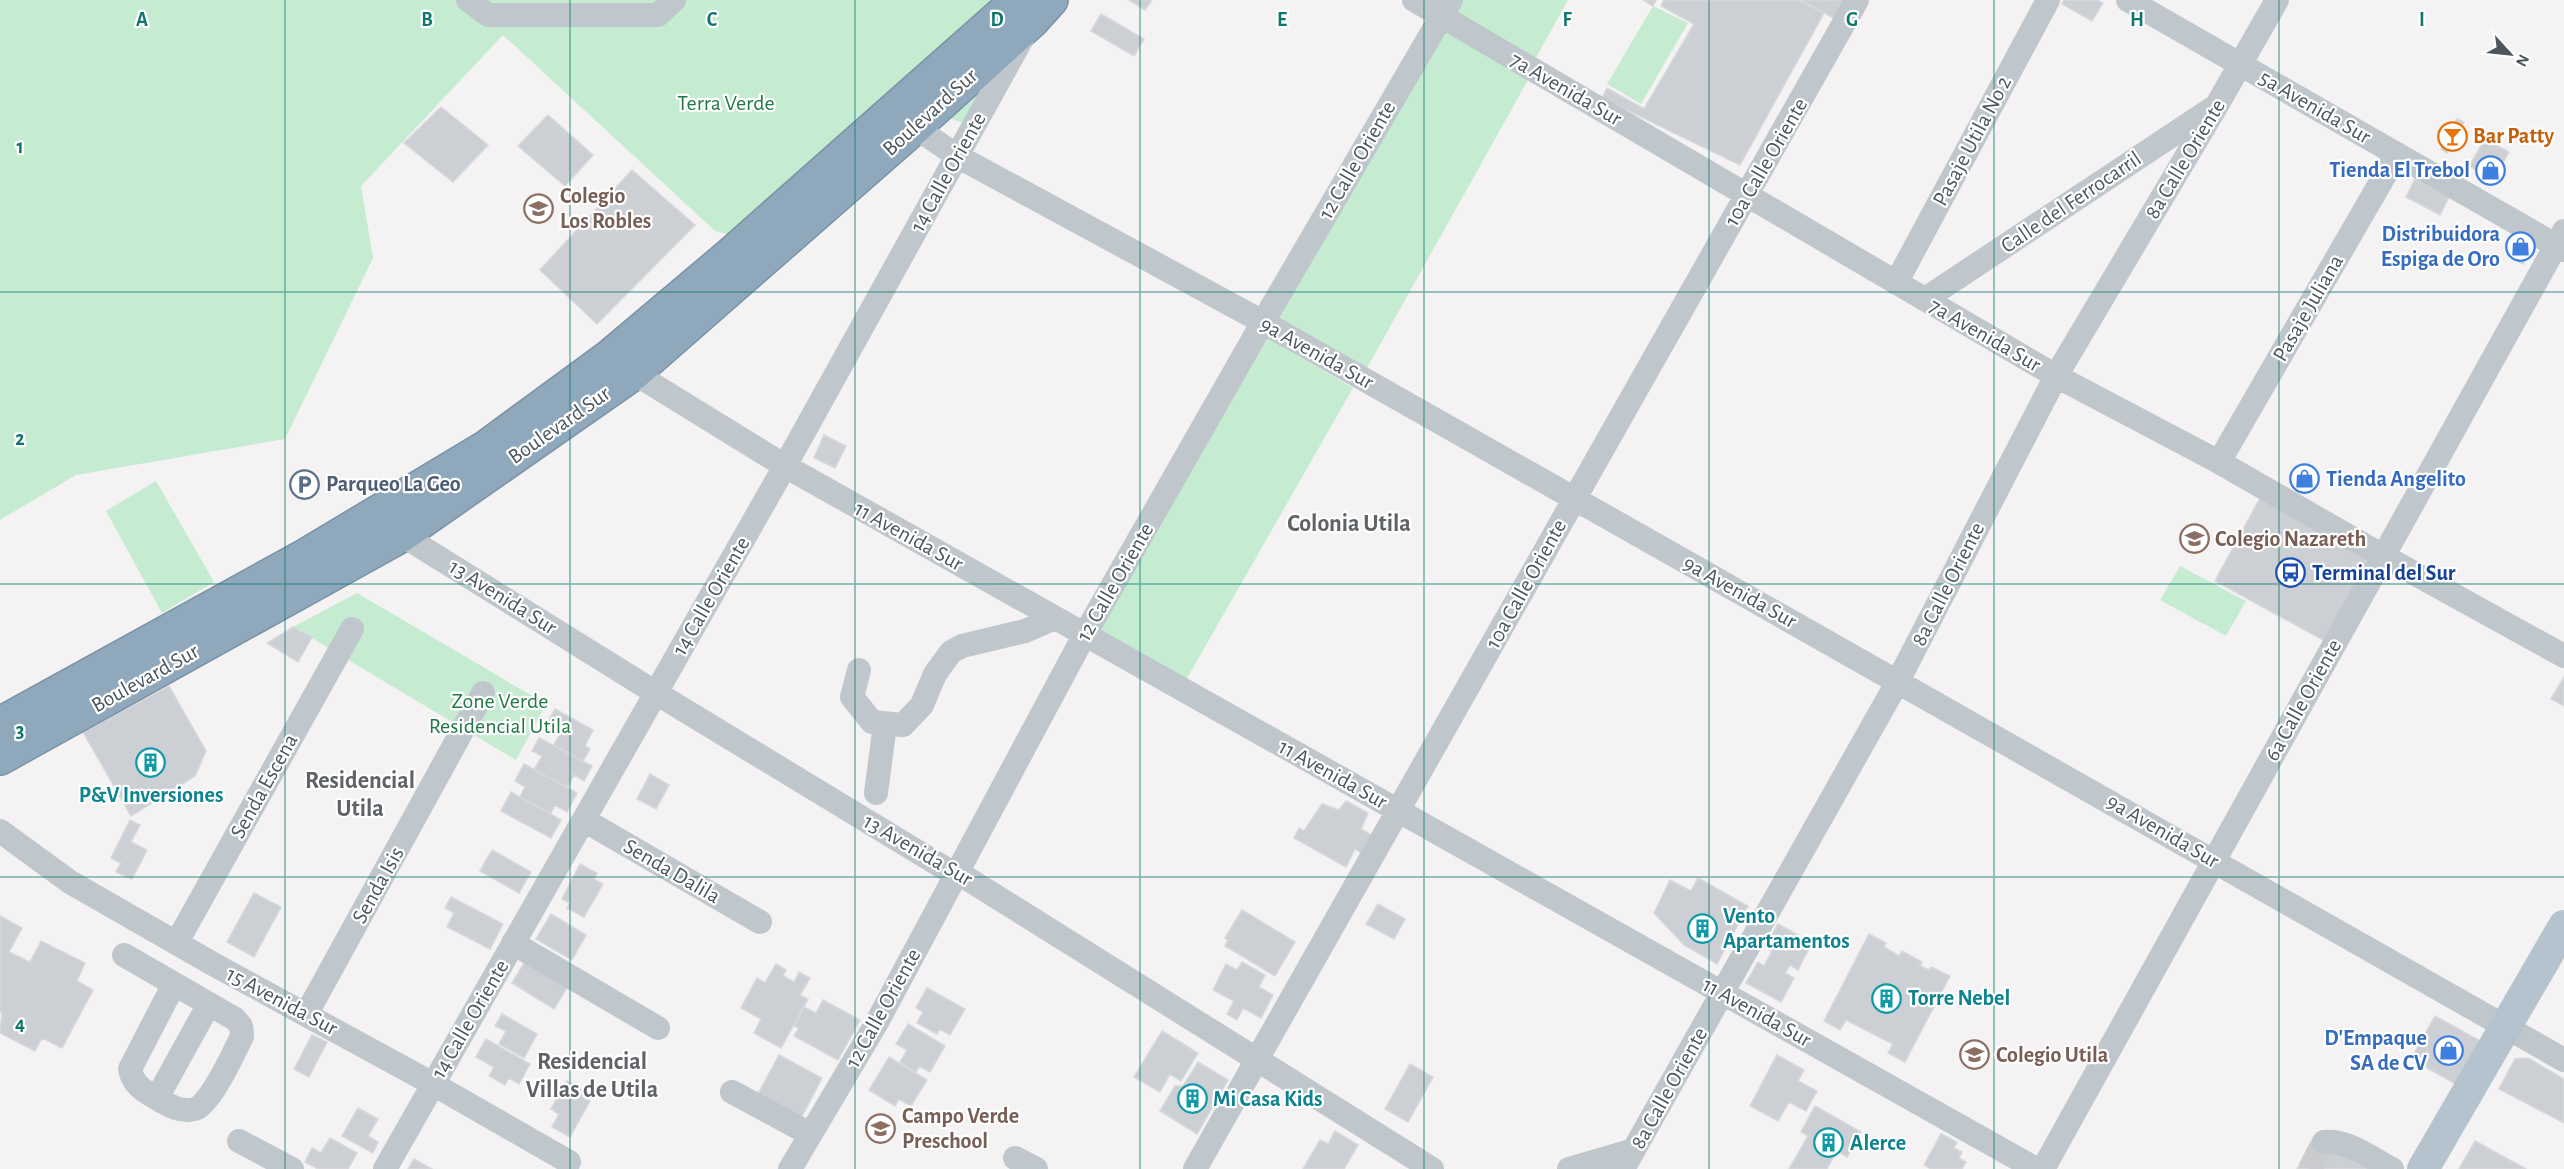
<svg xmlns="http://www.w3.org/2000/svg" width="2564" height="1169" viewBox="0 0 2564 1169" font-family="'Alegreya Sans',sans-serif">
<style>
.green{fill:#c5ecd1}
.building{fill:#cccfd3;stroke:#d6d8dc;stroke-width:1.5}
.lines{fill:none;stroke-linecap:round;stroke-linejoin:round}
.minor-tunnel{stroke:#cacbcd;stroke-width:24;stroke-dasharray:24 12;stroke-linecap:butt}
.highway-casing{stroke:#7a93a7;stroke-width:36}
.minor{stroke:#bfc7cc;stroke-width:24}
.major{stroke:#b4c3cd;stroke-width:32}
.highway{stroke:#8fa8bb;stroke-width:33}
.grid{fill:none;stroke:#0f766e;stroke-width:1.5;stroke-opacity:0.55}
.labels{text-anchor:middle;dominant-baseline:central;stroke-width:4.5;stroke-linejoin:round;paint-order:stroke}
.street-label{font-size:22px;fill:#4b565d;stroke:#fff}
.park-label{font-size:22px;fill:#217945;stroke:#fff}
.food-label{font-size:22px;font-weight:bold;fill:#c56008;stroke:#fff;text-anchor:start}
.shop-label{font-size:22px;font-weight:bold;fill:#366cbe;stroke:#fff;text-anchor:end}
.education-label{font-size:22px;font-weight:bold;fill:#785e54;stroke:#fff;text-anchor:start}
.service-label{font-size:22px;font-weight:bold;fill:#4e5e75;stroke:#fff;text-anchor:start}
.transit-label{font-size:22px;font-weight:bold;fill:#164399;stroke:#fff;text-anchor:start}
.culture-label{font-size:22px;font-weight:bold;fill:#0d838f;stroke:#fff;text-anchor:start}
.neighbourhood-label{font-size:24px;font-weight:bold;fill:#5f6266;stroke:#fff}
.grid-label{font-size:20px;text-anchor:middle;font-weight:bold;fill:#0f766e;stroke:#fff;stroke-width:4.5;stroke-linejoin:round;paint-order:stroke}
</style>
<rect width="100%" height="100%" fill="#f4f2f2"/>
<!-- green -->
<path class="green" d="M 0,0 L 1000,0 L 731,235 L 715,231 L 503,35 L 361,186 L 373,258 L 285,439 L 76,475 L 0,520 Z
M 1460,0 L 1568,0 L 1533,63 L 1451,16 Z
M 1653,6 L 1688,23 L 1641,104 L 1607,84 Z
M 1444,30 L 1528,80 L 1367,368 L 1276,317 Z
M 994,78 L 963,123 L 937,113 Z
M 1268,338 L 1353,388 L 1186,680 L 1099,630 Z
M 156,481 L 214,582 L 162,613 L 106,511 Z
M 2180,566 L 2246,601 L 2226,636 L 2160,600 Z
M 357,593 L 546,704 L 516,760 L 293,627 Z"/>
<!-- building -->
<path class="building" d="M 1129,0 L 1152,0 L 1145,10 Z
M 1643,0 L 1656,0 L 1653,6 Z
M 1664,0 L 1798,0 L 1824,13 L 1740,165 L 1602,98 L 1607,88 L 1644,109 L 1694,24 L 1661,6 Z
M 1801,0 L 1848,0 L 1837,20 Z
M 2064,0 L 2097,0 L 2103,3 L 2092,21 L 2062,4 Z
M 1101,14 L 1144,39 L 1134,56 L 1091,31 Z
M 441,107 L 488,145 L 453,182 L 404,143 Z
M 548,115 L 593,155 L 565,186 L 518,146 Z
M 2457,119 L 2464,122 L 2447,153 L 2441,149 Z
M 2485,139 L 2509,152 L 2493,180 L 2469,166 Z
M 632,170 L 695,225 L 597,324 L 540,270 Z
M 2415,179 L 2449,197 L 2440,215 L 2406,197 Z
M 2518,236 L 2530,243 L 2530,251 L 2523,264 L 2507,255 Z
M 824,435 L 846,446 L 835,468 L 814,458 Z
M 2294,469 L 2302,473 L 2299,480 L 2291,475 Z
M 2302,473 L 2312,478 L 2309,485 L 2299,480 Z
M 2260,498 L 2364,554 L 2367,565 L 2325,641 L 2215,581 Z
M 293,627 L 312,637 L 298,662 L 267,643 Z
M 2564,677 L 2564,706 L 2551,699 Z
M 169,686 L 206,751 L 195,776 L 131,816 L 83,732 Z
M 555,709 L 593,730 L 585,746 L 590,749 L 583,761 L 554,745 L 561,732 L 546,724 Z
M 539,738 L 592,766 L 584,781 L 574,775 L 568,787 L 534,770 L 542,756 L 532,751 Z
M 524,764 L 577,793 L 567,812 L 555,805 L 551,813 L 520,797 L 525,787 L 515,781 Z
M 650,774 L 669,785 L 656,809 L 637,799 Z
M 511,792 L 561,820 L 551,838 L 501,811 Z
M 1346,801 L 1368,813 L 1361,829 L 1371,835 L 1361,853 L 1355,849 L 1346,867 L 1294,838 L 1299,828 L 1304,831 L 1322,804 L 1339,810 Z
M 130,820 L 140,825 L 131,842 L 147,850 L 132,879 L 116,872 L 121,863 L 111,858 Z
M 492,850 L 531,872 L 519,893 L 480,871 Z
M 580,864 L 597,873 L 594,879 L 603,884 L 584,917 L 567,908 L 570,903 L 562,899 Z
M 1698,878 L 1748,906 L 1717,964 L 1684,945 L 1654,913 L 1670,880 L 1691,891 Z
M 254,893 L 281,907 L 254,957 L 227,942 Z
M 451,897 L 503,924 L 490,949 L 447,927 L 454,913 L 445,908 Z
M 1378,904 L 1405,919 L 1394,939 L 1366,924 Z
M 1242,910 L 1295,942 L 1275,976 L 1225,946 L 1228,940 L 1225,938 Z
M 551,914 L 586,935 L 572,960 L 536,939 Z
M 0,916 L 22,928 L 9,952 L 30,962 L 41,941 L 85,963 L 77,981 L 93,990 L 62,1048 L 42,1038 L 35,1051 L 0,1033 L 2,1013 L 0,1012 Z
M 1778,924 L 1812,943 L 1798,970 L 1790,965 L 1785,973 L 1794,978 L 1781,1002 L 1746,983 L 1758,962 L 1764,966 L 1772,951 L 1765,947 Z
M 1869,934 L 1886,943 L 1884,947 L 1899,956 L 1902,951 L 1922,962 L 1920,966 L 1929,970 L 1931,967 L 1950,976 L 1905,1062 L 1888,1053 L 1893,1044 L 1846,1020 L 1840,1030 L 1824,1021 Z
M 526,960 L 568,986 L 554,1009 L 512,983 Z
M 1242,962 L 1265,975 L 1259,987 L 1273,995 L 1261,1018 L 1243,1008 L 1237,1020 L 1227,1014 L 1234,1001 L 1213,990 L 1226,964 L 1237,970 Z
M 776,964 L 786,970 L 783,976 L 794,982 L 799,972 L 810,978 L 800,995 L 808,999 L 781,1048 L 754,1033 L 761,1019 L 741,1008 L 757,978 L 765,983 Z
M 927,988 L 965,1009 L 950,1035 L 940,1029 L 937,1034 L 917,1023 L 923,1012 L 916,1008 Z
M 823,1000 L 860,1020 L 838,1060 L 794,1036 L 799,1028 L 794,1026 L 804,1007 L 816,1013 Z
M 502,1014 L 537,1034 L 524,1058 L 499,1044 L 506,1031 L 495,1026 Z
M 2435,1016 L 2486,1044 L 2461,1087 L 2411,1059 Z
M 908,1024 L 945,1046 L 930,1072 L 919,1066 L 916,1072 L 900,1062 L 907,1050 L 896,1044 Z
M 1162,1031 L 1198,1053 L 1181,1081 L 1170,1074 L 1160,1092 L 1134,1077 Z
M 312,1035 L 327,1042 L 309,1077 L 294,1069 Z
M 486,1039 L 530,1064 L 519,1084 L 509,1078 L 505,1085 L 489,1076 L 494,1067 L 476,1057 Z
M 779,1055 L 822,1078 L 800,1120 L 757,1096 Z
M 1777,1055 L 1804,1070 L 1798,1081 L 1817,1091 L 1806,1111 L 1789,1102 L 1778,1121 L 1750,1106 Z
M 889,1057 L 927,1080 L 911,1106 L 899,1099 L 895,1106 L 869,1090 Z
M 2528,1058 L 2564,1079 L 2564,1123 L 2499,1089 L 2515,1059 Z
M 1198,1062 L 1228,1080 L 1197,1134 L 1160,1111 L 1175,1086 L 1183,1086 Z
M 1410,1064 L 1433,1077 L 1408,1122 L 1385,1109 Z
M 567,1081 L 585,1091 L 582,1097 L 590,1101 L 570,1137 L 552,1127 L 559,1114 L 551,1109 Z
M 1815,1106 L 1861,1132 L 1847,1157 L 1837,1151 L 1827,1169 L 1789,1169 L 1808,1136 L 1801,1132 Z
M 358,1108 L 378,1119 L 368,1136 L 378,1142 L 373,1153 L 342,1136 Z
M 1335,1131 L 1358,1145 L 1344,1169 L 1303,1169 L 1320,1140 L 1328,1144 Z
M 1941,1134 L 1957,1142 L 1954,1148 L 1962,1152 L 1959,1158 L 1966,1162 L 1962,1169 L 1931,1169 L 1924,1165 Z
M 2314,1136 L 2370,1169 L 2297,1169 Z
M 330,1138 L 357,1153 L 348,1169 L 318,1169 L 305,1162 L 312,1148 L 321,1153 Z
M 2475,1141 L 2526,1169 L 2459,1169 Z
M 414,1159 L 432,1169 L 408,1169 Z"/>
<g class="lines">
<!-- minor-tunnel -->
<path class="minor-tunnel" d="M 2310,1169 L 2324,1142"/>
<defs>
<path id="highway" d="M 0,724 L 305,556 L 485,448 L 609,357 L 730,255 L 1018,0
M 0,758 L 402,535 L 634,373 L 915,127 L 1032,21 L 1051,0"/>
</defs>
<!-- highway casing -->
<use href="#highway" class="highway-casing"/>
<!-- minor -->
<path class="minor" d="M 468,0 L 488,15 L 658,15 L 674,0
M 1414,0 L 2056,376 L 2219,462 L 2383,556 L 2564,656
M 2128,0 L 2564,250
M 915,127 L 957,156 L 1263,322 L 2564,1060
M 1896,283 L 2048,0
M 1925,299 L 2213,108
M 634,373 L 785,466 L 2036,1169
M 2219,462 L 2397,154
M 402,535 L 656,693 L 946,869 L 968,879 L 1432,1169
M 859,670 L 852,697 L 872,722 L 903,725 L 922,705 L 935,674 L 951,652 L 962,646 L 1025,631 L 1055,618
M 876,793 L 885,724
M 584,820 L 760,922
M 0,831 L 70,882 L 213,964 L 433,1084 L 569,1162
M 177,942 L 352,629
M 513,943 L 658,1028
M 124,955 L 235,1019 L 241,1026 L 242,1036 C 235,1051 210,1105 195,1109 C 181,1113 168,1105 156,1098 C 143,1090 133,1085 130,1069 L 174,984
M 307,1013 L 483,693
M 732,1092 L 810,1134
M 157,1098 L 209,1004
M 239,1141 L 292,1169
M 2324,1142 C 2347,1139 2372,1159 2392,1169
M 1015,1158 L 1036,1169
M 385,1169 L 785,466 L 1023,37
M 790,1169 L 876,1024 L 1085,634 L 1263,322 L 1451,0
M 1195,1169 L 1857,0
M 1569,1169 L 1634,1150
M 1623,1169 L 1898,681 L 2056,376 L 2217,105 L 2277,0
M 2043,1169 L 2564,231"/>
<!-- major -->
<path class="major" d="M 2423,1169 L 2564,926"/>
<!-- highway -->
<use href="#highway" class="highway"/>
</g>
<!-- grid -->
<path class="grid" d="M 285,0 L 285,1169M 570,0 L 570,1169M 855,0 L 855,1169M 1140,0 L 1140,1169M 1424,0 L 1424,1169M 1709,0 L 1709,1169M 1994,0 L 1994,1169M 2279,0 L 2279,1169M 0,292 L 2564,292M 0,584 L 2564,584M 0,877 L 2564,877"/>
<!-- icons -->
<defs>
<symbol id="bar-ring" viewBox="-11 -11 22 22"><circle r="9.5" fill="#fff" stroke="#e8710a" stroke-width="1.5"/><path d="M-6-5H6L.8 .8V4.5H3.5V6h-7V4.5H-.8V.8Z" fill="#e8710a"/></symbol>
<symbol id="shop-ring" viewBox="-11 -11 22 22"><circle r="9.5" fill="#fff" stroke="#3f7fe0" stroke-width="1.5"/><path d="M-5-2.5h2.3a2.7 3.5 0 0 1 5.4 0H5L5.5 6h-11ZM-1.5-2.5h3a1.5 2.3 0 0 0-3 0Z" fill="#3f7fe0"/></symbol>
<symbol id="school-ring" viewBox="-11 -11 22 22"><circle r="9.5" fill="#fff" stroke="#8d6e63" stroke-width="1.5"/><path d="M0-5L7-2L0 1L-7-2ZM-4 1L0 2.5L4 1V4Q0 6-4 4Z" fill="#8d6e63"/></symbol>
<symbol id="parking-ring" viewBox="-11 -11 22 22"><circle r="9.5" fill="#fff" stroke="#5c6f8a" stroke-width="1.5"/><path d="M-3.5-5.5H1a3.5 3.5 0 0 1 0 7H-1V5.5H-3.5ZM-1-3.4V-.6H.8a1.4 1.4 0 0 0 0-2.8Z" fill="#5c6f8a"/></symbol>
<symbol id="bus-ring" viewBox="-11 -11 22 22"><circle r="9.5" fill="#fff" stroke="#1a4fb4" stroke-width="1.5"/><path d="M-5-6H5V4H4V6H2V4H-2V6H-4V4H-5ZM-3.5-4V0h7V-4ZM-3.5 1.2v1.5H-2V1.2ZM2 1.2v1.5H3.5V1.2Z" fill="#1a4fb4"/></symbol>
<symbol id="building-ring" viewBox="-11 -11 22 22"><circle r="9.5" fill="#fff" stroke="#0f9aa8" stroke-width="1.5"/><path d="M-4-6H4V6H1V3H-1V6H-4ZM-2.5-4.3h1.7v1.8h-1.7ZM.8-4.3h1.7v1.8H.8ZM-2.5-1h1.7V.8h-1.7ZM.8-1h1.7V.8H.8Z" fill="#0f9aa8"/></symbol>
</defs>
<g fill-rule="evenodd">
<use href="#bar-ring" x="2436" y="120" width="33" height="33"/>
<use href="#shop-ring" x="2474" y="154" width="33" height="33"/>
<use href="#school-ring" x="522" y="192" width="33" height="33"/>
<use href="#shop-ring" x="2504" y="230" width="33" height="33"/>
<use href="#shop-ring" x="2288" y="462" width="33" height="33"/>
<use href="#parking-ring" x="288" y="468" width="33" height="33"/>
<use href="#school-ring" x="2178" y="522" width="33" height="33"/>
<use href="#bus-ring" x="2274" y="556" width="33" height="33"/>
<use href="#building-ring" x="134" y="746" width="33" height="33"/>
<use href="#building-ring" x="1686" y="912" width="33" height="33"/>
<use href="#building-ring" x="1870" y="982" width="33" height="33"/>
<use href="#shop-ring" x="2432" y="1034" width="33" height="33"/>
<use href="#school-ring" x="1958" y="1038" width="33" height="33"/>
<use href="#building-ring" x="1176" y="1082" width="33" height="33"/>
<use href="#school-ring" x="864" y="1112" width="33" height="33"/>
<use href="#building-ring" x="1812" y="1126" width="33" height="33"/>
</g>
<g class="labels">
<!-- street labels -->
<g class="street-label">
<text transform="translate(1566 89) rotate(30)">7a Avenida Sur</text>
<text transform="translate(2315 107) rotate(30)">5a Avenida Sur</text>
<text transform="translate(930 112) rotate(-42)">Boulevard Sur</text>
<text transform="translate(1972 141) rotate(-62)">Pasaje Utila No 2</text>
<text transform="translate(2185 159) rotate(-59)">8a Calle Oriente</text>
<text transform="translate(1357 160) rotate(-60)">12 Calle Oriente</text>
<text transform="translate(1766 162) rotate(-60)">10a Calle Oriente</text>
<text transform="translate(948 172) rotate(-61)">14 Calle Oriente</text>
<text transform="translate(2071 202) rotate(-34)">Calle del Ferrocarril</text>
<text transform="translate(2308 308) rotate(-60)">Pasaje Juliana</text>
<text transform="translate(1985 335) rotate(30)">7a Avenida Sur</text>
<text transform="translate(1317 353) rotate(29)">9a Avenida Sur</text>
<text transform="translate(559 425) rotate(-35)">Boulevard Sur</text>
<text transform="translate(909 536) rotate(29)">11 Avenida Sur</text>
<text transform="translate(1115 582) rotate(-60)">12 Calle Oriente</text>
<text transform="translate(1526 584) rotate(-61)">10a Calle Oriente</text>
<text transform="translate(1948 584) rotate(-63)">8a Calle Oriente</text>
<text transform="translate(1740 592) rotate(29)">9a Avenida Sur</text>
<text transform="translate(711 596) rotate(-60)">14 Calle Oriente</text>
<text transform="translate(503 597) rotate(32)">13 Avenida Sur</text>
<text transform="translate(145 678) rotate(-29)">Boulevard Sur</text>
<text transform="translate(2303 700) rotate(-61)">6a Calle Oriente</text>
<text transform="translate(1333 774) rotate(29)">11 Avenida Sur</text>
<text transform="translate(264 786) rotate(-61)">Senda Escena</text>
<text transform="translate(2163 831) rotate(30)">9a Avenida Sur</text>
<text transform="translate(918 850) rotate(30)">13 Avenida Sur</text>
<text transform="translate(672 871) rotate(30)">Senda Dalila</text>
<text transform="translate(378 885) rotate(-61)">Senda Isis</text>
<text transform="translate(282 1001) rotate(28)">15 Avenida Sur</text>
<text transform="translate(883 1008) rotate(-61)">12 Calle Oriente</text>
<text transform="translate(1757 1012) rotate(29)">11 Avenida Sur</text>
<text transform="translate(470 1019) rotate(-60)">14 Calle Oriente</text>
<text transform="translate(1669 1088) rotate(-61)">8a Calle Oriente</text>
</g>
<!-- park labels -->
<g class="park-label">
<text x="726" y="103">Terra Verde</text>
<text x="500" y="701">Zone Verde<tspan x="500" dy="25">Residencial Utila</tspan></text>
</g>
<!-- food labels -->
<g class="food-label">
<text x="2473" y="136">Bar Patty</text>
</g>
<!-- shop labels -->
<g class="shop-label">
<text x="2470" y="170">Tienda El Trebol</text>
<text x="2500" y="234">Distribuidora<tspan x="2500" dy="25">Espiga de Oro</tspan></text>
<text x="2326" y="479" text-anchor="start">Tienda Angelito</text>
<text x="2427" y="1038">D'Empaque<tspan x="2427" dy="25">SA de CV</tspan></text>
</g>
<!-- education labels -->
<g class="education-label">
<text x="560" y="196">Colegio<tspan x="560" dy="25">Los Robles</tspan></text>
<text x="2215" y="539">Colegio Nazareth</text>
<text x="1996" y="1055">Colegio Utila</text>
<text x="902" y="1116">Campo Verde<tspan x="902" dy="25">Preschool</tspan></text>
</g>
<!-- service labels -->
<g class="service-label">
<text x="326" y="484">Parqueo La Geo</text>
</g>
<!-- transit labels -->
<g class="transit-label">
<text x="2312" y="573">Terminal del Sur</text>
</g>
<!-- culture labels -->
<g class="culture-label">
<text x="151" y="795" text-anchor="middle">P&amp;V Inversiones</text>
<text x="1723" y="916">Vento<tspan x="1723" dy="25">Apartamentos</tspan></text>
<text x="1908" y="998">Torre Nebel</text>
<text x="1213" y="1099">Mi Casa Kids</text>
<text x="1850" y="1143">Alerce</text>
</g>
<!-- neighbourhood labels -->
<g class="neighbourhood-label">
<text x="1349" y="524">Colonia Utila</text>
<text x="360" y="781">Residencial<tspan x="360" dy="28">Utila</tspan></text>
<text x="592" y="1062">Residencial<tspan x="592" dy="28">Villas de Utila</tspan></text>
</g>
</g>
<g class="grid-label">
<text x="142" y="26">A</text>
<text x="427" y="26">B</text>
<text x="712" y="26">C</text>
<text x="997" y="26">D</text>
<text x="1282" y="26">E</text>
<text x="1567" y="26">F</text>
<text x="1852" y="26">G</text>
<text x="2137" y="26">H</text>
<text x="2422" y="26">I</text>
<text x="20" y="153">1</text>
<text x="20" y="445">2</text>
<text x="20" y="737">3</text>
<text x="20" y="1030">4</text>
</g>
<!-- north arrow -->
<g transform="translate(2510 54) rotate(117)" stroke="#ffffff" stroke-width="4.5" paint-order="stroke">
<path d="M0-4.5L10 22L0 15L-10 22Z" fill="#4b565d"/>
<text y="-9" font-size="16" font-weight="bold" text-anchor="middle" fill="#4b565d">N</text>
</g>
</svg>
